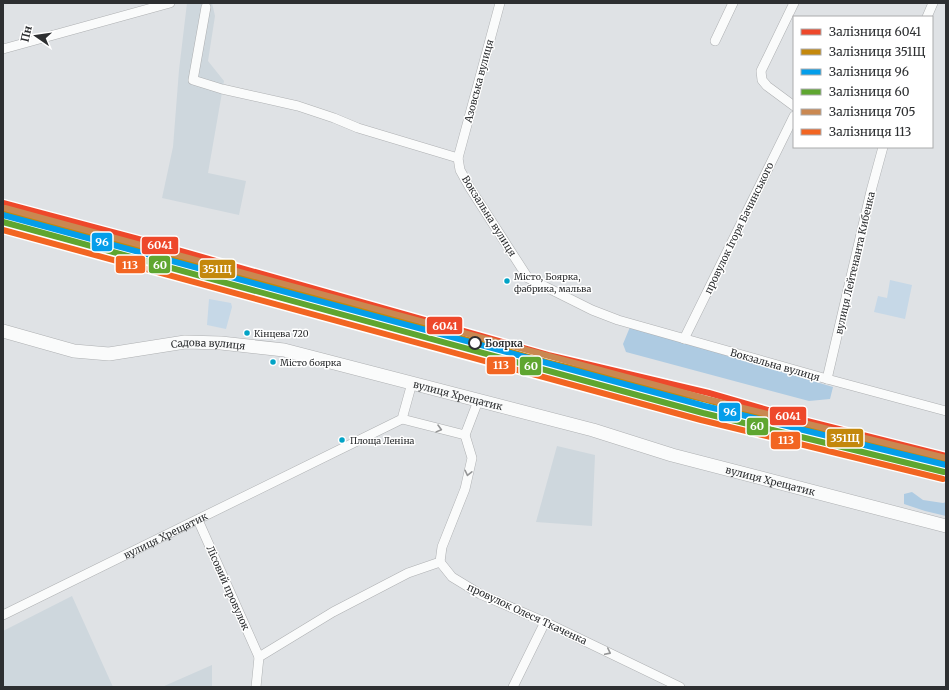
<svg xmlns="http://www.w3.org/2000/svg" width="949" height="690" viewBox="0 0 949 690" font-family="Merriweather,serif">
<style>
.built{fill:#ced7dd}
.green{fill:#c6d8e7}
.forest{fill:#aecbe2}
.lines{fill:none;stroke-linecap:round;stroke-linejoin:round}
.street-casing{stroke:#aeb0b2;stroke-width:10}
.secondary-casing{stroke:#aeb0b2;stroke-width:14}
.street{stroke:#fafbfb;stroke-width:9}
.secondary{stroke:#fafbfb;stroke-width:13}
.rail-1-casing{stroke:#fff;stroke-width:9}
.rail-2-casing{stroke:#fff;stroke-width:9}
.rail-3-casing{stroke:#fff;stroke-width:9}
.rail-4-casing{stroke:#fff;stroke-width:9}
.rail-5-casing{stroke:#fff;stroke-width:9}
.rail-6-casing{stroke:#fff;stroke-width:9}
.rail-1{stroke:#ee482b;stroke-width:6}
.rail-2{stroke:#c4880c;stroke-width:6}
.rail-3{stroke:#049eea;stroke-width:6}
.rail-4{stroke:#5fa630;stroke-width:6}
.rail-5{stroke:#ca8851;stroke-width:6}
.rail-6{stroke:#f26522;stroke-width:6}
.oneway{stroke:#949596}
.bus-dot{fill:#02a3c6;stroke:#fff;stroke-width:1.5}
.stop-dot{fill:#fff;stroke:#2d2f31;stroke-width:2}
.labels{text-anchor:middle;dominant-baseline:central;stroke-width:3;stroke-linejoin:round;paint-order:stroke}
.bus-label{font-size:9px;fill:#2d2f31;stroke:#fff;text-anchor:start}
.street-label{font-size:10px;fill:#2d2f31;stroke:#fff}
.stop-label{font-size:10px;font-weight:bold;fill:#2d2f31;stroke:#fff;text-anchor:start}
.line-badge{stroke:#fff;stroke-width:1.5}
.badge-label{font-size:11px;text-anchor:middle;font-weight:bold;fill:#fff}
</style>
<rect width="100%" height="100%" fill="#dfe2e5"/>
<!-- built -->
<path class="built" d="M 187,3 L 212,3 L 215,16 L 208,61 L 224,81 L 208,173 L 246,181 L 239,215 L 162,198 L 173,147 L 179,70 Z
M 557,446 L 595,455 L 592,526 L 536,522 Z
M 72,596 L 113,687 L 3,687 L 3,631 Z
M 212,665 L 212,687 L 162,687 Z"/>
<!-- green -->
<path class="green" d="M 890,280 L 912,285 L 905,319 L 874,312 L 878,296 L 887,298 Z
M 209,299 L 231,303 L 232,307 L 226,329 L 207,325 Z"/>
<!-- forest -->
<path class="forest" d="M 630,327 L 833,387 L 830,399 L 809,401 L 626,352 L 623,344 Z
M 912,492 L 923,500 L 943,503 L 946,502 L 946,516 L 925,511 L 904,504 L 904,494 Z"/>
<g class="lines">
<defs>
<g id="street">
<path d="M 794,3 L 761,71 L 762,80 L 767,86 L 794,106"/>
<path d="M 206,7 L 193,80 L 222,89 L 298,106 L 334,118 L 358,128 L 458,158 L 460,170 L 470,188 L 528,278 L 592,310 L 618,320 L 827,379 L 946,411"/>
<path d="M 927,17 L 933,3"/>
<path d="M 715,41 L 733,3"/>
<path d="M 3,49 L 170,3"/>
<path d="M 458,158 L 500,3"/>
<path d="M 684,339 L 794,116"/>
<path d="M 827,379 L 871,191 L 883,147"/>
<path d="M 402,419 L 465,435 L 478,401"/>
<path d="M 198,520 L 259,657"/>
<path d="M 440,562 L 452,577 L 480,594 L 545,622 L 680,687"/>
<path d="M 440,562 L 442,547 L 465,489 L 472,458 L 465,435"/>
<path id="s1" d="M 3,615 L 402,419 L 412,383"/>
<path d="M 256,687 L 259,657 L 333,612 L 408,573 L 440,562"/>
<path d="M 513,687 L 545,622"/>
</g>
<g id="secondary">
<path id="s2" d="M 3,331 L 74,351 L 109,354 L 185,342 L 221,343 L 284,350 L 593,430 L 672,455 L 946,526"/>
</g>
</defs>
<!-- street casing -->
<use href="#street" class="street-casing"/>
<!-- secondary casing -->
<use href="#secondary" class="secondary-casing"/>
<!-- street -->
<use href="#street" class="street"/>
<!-- secondary -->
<use href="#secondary" class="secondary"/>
<defs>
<path id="rail-1" d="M 3,203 L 142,240 L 548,355 L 709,393 L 799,419 L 946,456"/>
<path id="rail-2" d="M 3,210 L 140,247 L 546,362 L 707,400 L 797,426 L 944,463"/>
<path id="rail-3" d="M 3,215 L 705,406 L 946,465"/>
<path id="rail-4" d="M 3,222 L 703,413 L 944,472"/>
<path id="rail-5" d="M 5,208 L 707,399 L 946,458"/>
<path id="rail-6" d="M 3,230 L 701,420 L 943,479"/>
</defs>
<!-- rail-1 casing -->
<use href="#rail-1" class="rail-1-casing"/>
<!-- rail-2 casing -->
<use href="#rail-2" class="rail-2-casing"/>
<!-- rail-3 casing -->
<use href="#rail-3" class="rail-3-casing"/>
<!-- rail-4 casing -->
<use href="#rail-4" class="rail-4-casing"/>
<!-- rail-5 casing -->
<use href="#rail-5" class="rail-5-casing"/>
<!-- rail-6 casing -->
<use href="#rail-6" class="rail-6-casing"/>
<!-- rail-1 -->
<use href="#rail-1" class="rail-1"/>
<!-- rail-2 -->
<use href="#rail-2" class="rail-2"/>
<!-- rail-3 -->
<use href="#rail-3" class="rail-3"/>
<!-- rail-4 -->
<use href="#rail-4" class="rail-4"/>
<!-- rail-5 -->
<use href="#rail-5" class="rail-5"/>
<!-- rail-6 -->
<use href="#rail-6" class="rail-6"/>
</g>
<!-- one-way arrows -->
<defs><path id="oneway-chevron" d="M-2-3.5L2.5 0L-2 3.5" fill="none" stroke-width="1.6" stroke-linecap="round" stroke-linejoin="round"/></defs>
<g class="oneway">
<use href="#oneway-chevron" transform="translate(439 429) rotate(15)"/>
<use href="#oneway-chevron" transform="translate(468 473) rotate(103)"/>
<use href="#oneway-chevron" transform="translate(608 652) rotate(26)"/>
</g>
<!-- markers -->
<g class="bus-dot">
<circle cx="507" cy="281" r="3.5"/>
<circle cx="247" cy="333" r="3.5"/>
<circle cx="273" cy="362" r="3.5"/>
<circle cx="342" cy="440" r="3.5"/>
</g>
<circle class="stop-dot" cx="475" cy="343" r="6"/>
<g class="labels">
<!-- bus labels -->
<g class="bus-label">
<text x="514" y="276">Місто, Боярка,<tspan x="514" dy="12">фабрика, мальва</tspan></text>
<text x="254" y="333">Кінцева 720</text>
<text x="280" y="362">Місто боярка</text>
<text x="350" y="440">Площа Леніна</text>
</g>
<!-- street labels -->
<g class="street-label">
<text transform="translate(479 81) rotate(-75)">Азовська вулиця</text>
<text transform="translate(489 216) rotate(58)">Вокзальна вулиця</text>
<text transform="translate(739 228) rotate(-64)">провулок Ігоря Бачинського</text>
<text transform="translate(855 263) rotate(-77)">вулиця Лейтенанта Кибенка</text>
<text stroke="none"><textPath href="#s2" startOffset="209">Садова вулиця</textPath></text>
<text transform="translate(775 365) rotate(16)">Вокзальна вулиця</text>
<text stroke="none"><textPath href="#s2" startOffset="465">вулиця Хрещатик</textPath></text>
<text stroke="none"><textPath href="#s2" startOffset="789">вулиця Хрещатик</textPath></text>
<text stroke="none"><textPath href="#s1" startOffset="181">вулиця Хрещатик</textPath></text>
<text transform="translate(228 588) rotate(66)">Лісовий провулок</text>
<text transform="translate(527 614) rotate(25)">провулок Олеся Ткаченка</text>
</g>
<!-- stop labels -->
<g class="stop-label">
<text x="485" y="343">Боярка</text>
</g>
</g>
<g class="line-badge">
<rect x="91" y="232" width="22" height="20" rx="4" fill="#049eea"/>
<rect x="141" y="236" width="38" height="19" rx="4" fill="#ee482b"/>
<rect x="115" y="255" width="31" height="19" rx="4" fill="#f26522"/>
<rect x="148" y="255" width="23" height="19" rx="4" fill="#5fa630"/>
<rect x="199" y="259" width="37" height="20" rx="4" fill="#c4880c"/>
<rect x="426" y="316" width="37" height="19" rx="4" fill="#ee482b"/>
<rect x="486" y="356" width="30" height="19" rx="4" fill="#f26522"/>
<rect x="519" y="356" width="23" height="20" rx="4" fill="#5fa630"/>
<rect x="718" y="402" width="23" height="20" rx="4" fill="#049eea"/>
<rect x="769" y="406" width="38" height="20" rx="4" fill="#ee482b"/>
<rect x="746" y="417" width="23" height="19" rx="4" fill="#5fa630"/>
<rect x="826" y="428" width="38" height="20" rx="4" fill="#c4880c"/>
<rect x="770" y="431" width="31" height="19" rx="4" fill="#f26522"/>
</g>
<g class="badge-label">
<text x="102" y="246">96</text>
<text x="160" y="249">6041</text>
<text x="130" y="269">113</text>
<text x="160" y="269">60</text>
<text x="217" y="273">351Щ</text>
<text x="445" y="330">6041</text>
<text x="501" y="369">113</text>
<text x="531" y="370">60</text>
<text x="730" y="416">96</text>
<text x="788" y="420">6041</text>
<text x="757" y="430">60</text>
<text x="845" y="442">351Щ</text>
<text x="786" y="444">113</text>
</g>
<!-- border -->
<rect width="949" height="690" fill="none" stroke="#2d2f31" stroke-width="8"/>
<!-- legend -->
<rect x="793" y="16" width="140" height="132" fill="#ffffff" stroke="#abacad"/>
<rect x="801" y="29" width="20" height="6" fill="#ee482b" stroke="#abacad"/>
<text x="829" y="36" font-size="12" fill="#2d2f31">Залізниця 6041</text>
<rect x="801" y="49" width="20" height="6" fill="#c4880c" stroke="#abacad"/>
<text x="829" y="56" font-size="12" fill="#2d2f31">Залізниця 351Щ</text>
<rect x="801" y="69" width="20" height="6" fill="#049eea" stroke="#abacad"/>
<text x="829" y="76" font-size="12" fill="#2d2f31">Залізниця 96</text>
<rect x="801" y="89" width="20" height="6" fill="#5fa630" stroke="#abacad"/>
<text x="829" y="96" font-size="12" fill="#2d2f31">Залізниця 60</text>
<rect x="801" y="109" width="20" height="6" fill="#ca8851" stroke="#abacad"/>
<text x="829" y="116" font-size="12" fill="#2d2f31">Залізниця 705</text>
<rect x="801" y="129" width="20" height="6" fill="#f26522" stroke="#abacad"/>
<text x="829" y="136" font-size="12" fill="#2d2f31">Залізниця 113</text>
<!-- north arrow -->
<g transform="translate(36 36) rotate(283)" stroke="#ffffff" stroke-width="3" paint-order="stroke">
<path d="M0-3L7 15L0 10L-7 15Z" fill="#2d2f31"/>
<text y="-6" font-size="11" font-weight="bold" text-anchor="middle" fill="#2d2f31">Пн</text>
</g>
</svg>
